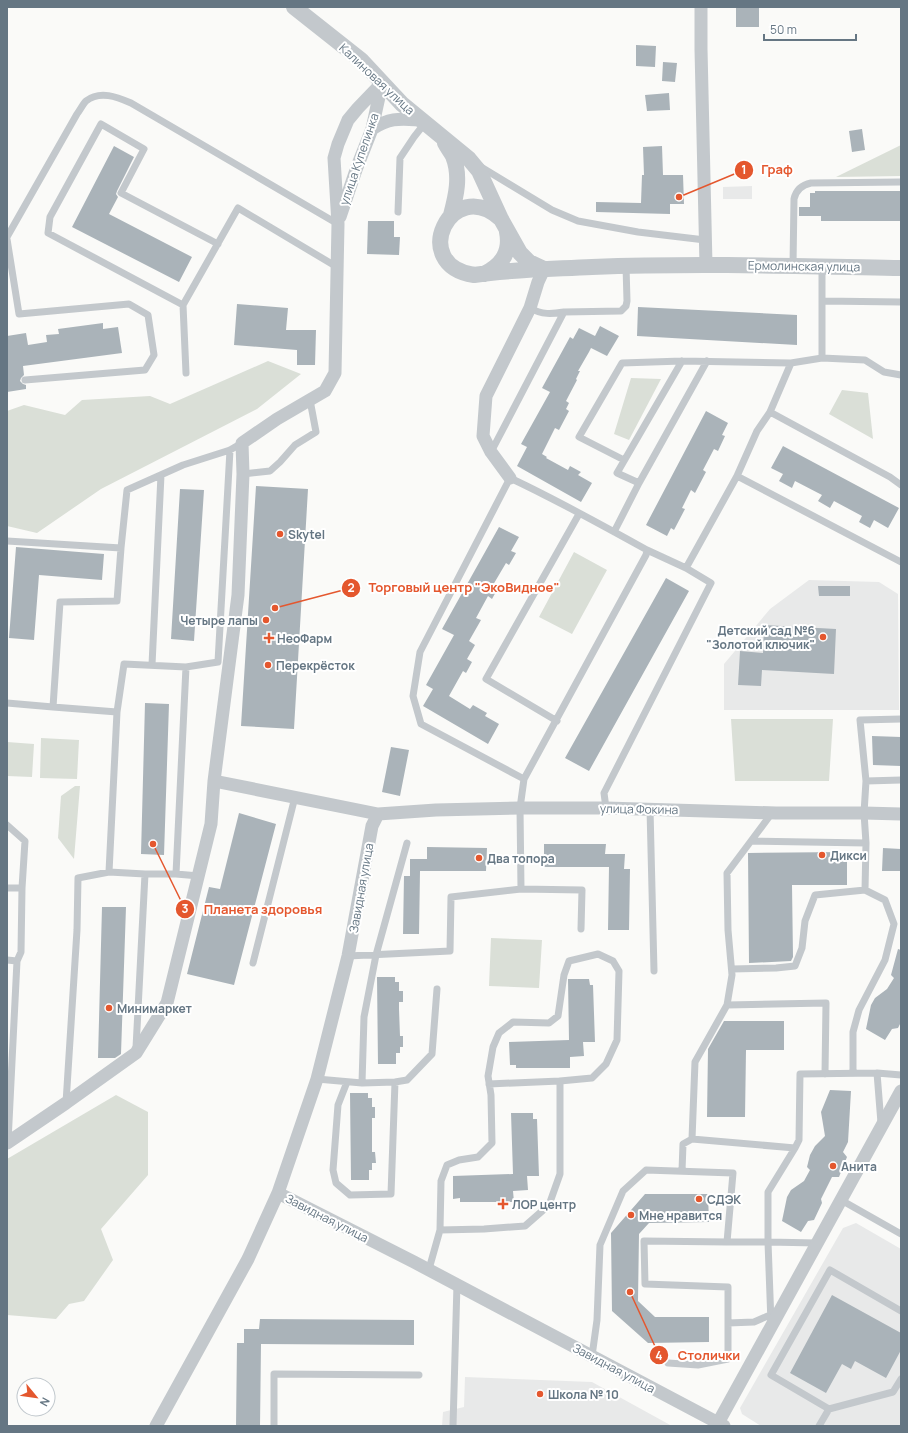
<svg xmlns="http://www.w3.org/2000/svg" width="908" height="1433" viewBox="0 0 908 1433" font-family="Manrope,sans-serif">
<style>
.built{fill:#e8e9e9}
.green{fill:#dadfd7}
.building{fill:#aab3b9}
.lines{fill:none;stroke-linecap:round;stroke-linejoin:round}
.service{stroke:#c3c8cc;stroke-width:7}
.minor{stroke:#c3c8cc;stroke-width:13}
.tertiary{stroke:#c3c8cc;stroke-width:16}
.poi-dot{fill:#e4572e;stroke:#fff;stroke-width:1.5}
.labels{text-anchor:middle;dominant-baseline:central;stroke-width:4;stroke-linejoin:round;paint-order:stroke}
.street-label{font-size:12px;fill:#657683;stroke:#fff}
.poi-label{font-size:12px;font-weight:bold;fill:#657683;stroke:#fff;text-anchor:start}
.leader{fill:none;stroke:#e4572e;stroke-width:1.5}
.callout-dot{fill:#e4572e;stroke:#fff;stroke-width:1.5}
.mark-label{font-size:12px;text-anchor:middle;font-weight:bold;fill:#fff}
.callout-label{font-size:13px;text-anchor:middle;font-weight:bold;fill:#e4572e;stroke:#fff;stroke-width:4;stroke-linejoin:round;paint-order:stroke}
</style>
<rect width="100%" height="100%" fill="#fafaf8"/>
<!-- built -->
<path class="built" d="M 752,186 L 752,199 L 723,199 L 723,187 Z
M 809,580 L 879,582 L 898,594 L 899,710 L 724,710 L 724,664 L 770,609 Z
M 856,1223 L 901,1249 L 901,1426 L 761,1426 L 742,1414 L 740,1408 L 843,1228 Z
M 465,1377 L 592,1382 L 672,1426 L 442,1426 L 443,1412 L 464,1407 Z"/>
<!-- green -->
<path class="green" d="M 901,145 L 901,176 L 836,177 Z
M 268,361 L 301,374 L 257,409 L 101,489 L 37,533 L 7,526 L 7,411 L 24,405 L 65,415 L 82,400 L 150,396 L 170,404 Z
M 631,378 L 661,379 L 629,440 L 614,434 Z
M 842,390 L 868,393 L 873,439 L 829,414 Z
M 574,552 L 607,570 L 572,634 L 539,617 Z
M 731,719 L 833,719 L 829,781 L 735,781 Z
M 41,738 L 79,740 L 77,779 L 40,778 Z
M 7,742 L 34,744 L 32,777 L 7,776 Z
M 75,786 L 80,786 L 74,859 L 58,838 L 61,796 Z
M 491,938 L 542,940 L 539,988 L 489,986 Z
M 116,1095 L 148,1112 L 148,1175 L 101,1229 L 113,1260 L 84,1301 L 69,1304 L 56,1319 L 7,1315 L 7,1159 Z"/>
<!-- building -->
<path class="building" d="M 736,7 L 759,7 L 759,27 L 736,27 Z
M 636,45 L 656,46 L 655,67 L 636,66 Z
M 663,62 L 677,63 L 675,82 L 662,81 Z
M 669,93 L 670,110 L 647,111 L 645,95 Z
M 862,129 L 865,150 L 852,152 L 849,131 Z
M 114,146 L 134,157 L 117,191 L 116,194 L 118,197 L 109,214 L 192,257 L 179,282 L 72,227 Z
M 662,146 L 663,175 L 683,175 L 684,204 L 670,204 L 670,214 L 596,212 L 596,202 L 641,203 L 642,175 L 644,175 L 643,147 Z
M 815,191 L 901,191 L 901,221 L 821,221 L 821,216 L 799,216 L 799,207 L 810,207 L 810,193 L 815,193 Z
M 368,221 L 394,221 L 394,237 L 400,237 L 399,255 L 367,254 Z
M 237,304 L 288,308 L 286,330 L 316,330 L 315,365 L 297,365 L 297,350 L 234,345 Z
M 638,307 L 797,315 L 797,345 L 637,336 Z
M 103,323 L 103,329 L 118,327 L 122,353 L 23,366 L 24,375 L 21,378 L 20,381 L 23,384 L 26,385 L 26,389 L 7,392 L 7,336 L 26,333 L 28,345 L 47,342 L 46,335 L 59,334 L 58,329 Z
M 600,326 L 619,336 L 607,356 L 591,348 L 589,352 L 578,371 L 580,371 L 576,379 L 577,380 L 566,401 L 569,403 L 566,409 L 569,411 L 559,430 L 555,428 L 542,454 L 547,457 L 546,458 L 568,470 L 570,466 L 581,472 L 578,475 L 592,483 L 581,502 L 517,466 L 527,447 L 521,444 L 550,392 L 542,388 L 570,337 L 573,339 L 579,328 L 595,336 Z
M 706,411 L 728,423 L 722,435 L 725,436 L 718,451 L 714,449 L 703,470 L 706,472 L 695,493 L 691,490 L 682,508 L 685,509 L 674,530 L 671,528 L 667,536 L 646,525 Z
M 783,446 L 899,508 L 888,528 L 874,520 L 870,528 L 859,522 L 862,516 L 834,501 L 830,508 L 818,501 L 822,495 L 795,481 L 792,488 L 779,481 L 783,474 L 771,468 Z
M 256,486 L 308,489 L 294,729 L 241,726 Z
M 180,489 L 204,490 L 194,641 L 171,639 Z
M 499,527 L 519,537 L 511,551 L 516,553 L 509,565 L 506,563 L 493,585 L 498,588 L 492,599 L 488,596 L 476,618 L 481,620 L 469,641 L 475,645 L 467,659 L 472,662 L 466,673 L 463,671 L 449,696 L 470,709 L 473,705 L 487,713 L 485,716 L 499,724 L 488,744 L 423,706 L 433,689 L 426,685 L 454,635 L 442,629 Z
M 16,547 L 104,554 L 102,580 L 39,575 L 34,640 L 9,638 Z
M 666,578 L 689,591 L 589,771 L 565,758 Z
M 818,586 L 850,586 L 850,596 L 819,596 Z
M 764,625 L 836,629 L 834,674 L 762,670 L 761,686 L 738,685 L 740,651 L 763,653 Z
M 145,703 L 169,704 L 164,855 L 141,854 Z
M 872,736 L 901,737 L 901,766 L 873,765 Z
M 391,747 L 409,750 L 400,796 L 382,792 Z
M 239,813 L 276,824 L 234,985 L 187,974 L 209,887 L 220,889 Z
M 544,844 L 606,844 L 605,854 L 625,854 L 624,869 L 630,869 L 629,930 L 608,930 L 609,867 L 544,867 Z
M 427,847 L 487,848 L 486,871 L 420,871 L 419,934 L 403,934 L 404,876 L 410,876 L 410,859 L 427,859 Z
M 883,848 L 901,849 L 901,871 L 882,871 Z
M 847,852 L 847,885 L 792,885 L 793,957 L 791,961 L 749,963 L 748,853 Z
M 102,907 L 126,907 L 121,1054 L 115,1058 L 98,1058 Z
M 898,949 L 901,950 L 901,1022 L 898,1028 L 892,1029 L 885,1040 L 866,1029 L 871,1005 L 875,998 L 887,989 L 894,978 L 891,975 Z
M 377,977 L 395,977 L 395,982 L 399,982 L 399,991 L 403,991 L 403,1002 L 399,1002 L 399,1009 L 400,1036 L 403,1036 L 403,1047 L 400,1047 L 400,1053 L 396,1053 L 396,1064 L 378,1064 Z
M 568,979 L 589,979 L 590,985 L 593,985 L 595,1042 L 583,1042 L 584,1056 L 570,1057 L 570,1068 L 516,1068 L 516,1065 L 510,1065 L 509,1042 L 569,1040 Z
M 724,1021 L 784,1021 L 784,1050 L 746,1050 L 745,1117 L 707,1117 L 708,1049 Z
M 830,1090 L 851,1091 L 848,1142 L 843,1152 L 847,1157 L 839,1177 L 832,1177 L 821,1199 L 822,1203 L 814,1220 L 808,1221 L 801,1232 L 782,1221 L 787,1197 L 791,1190 L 804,1181 L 810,1170 L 807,1167 L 810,1155 L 815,1146 L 825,1136 L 821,1112 Z
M 350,1093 L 368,1093 L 368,1098 L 372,1098 L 372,1107 L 375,1107 L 375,1118 L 372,1118 L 372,1152 L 375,1152 L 376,1163 L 372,1163 L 372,1170 L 369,1170 L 369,1180 L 351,1180 Z
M 511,1113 L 533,1113 L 533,1119 L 537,1119 L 539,1176 L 527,1176 L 528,1190 L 513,1191 L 514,1202 L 460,1202 L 460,1198 L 453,1199 L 453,1176 L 513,1174 Z
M 645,1194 L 708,1194 L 709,1222 L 649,1223 L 639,1234 L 638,1301 L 655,1317 L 709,1317 L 709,1342 L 648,1343 L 612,1311 L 611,1233 Z
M 832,1295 L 901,1333 L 901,1350 L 886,1378 L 855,1361 L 851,1369 L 842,1364 L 826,1393 L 790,1373 Z
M 260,1319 L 414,1320 L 414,1345 L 261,1344 L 260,1426 L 236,1426 L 237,1343 L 244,1343 L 244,1329 L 259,1329 Z"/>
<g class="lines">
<!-- service -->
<path class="service" d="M 481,167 L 552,210 L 578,221 L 638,232 L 705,240
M 398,212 L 400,158 L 414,137 L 425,123
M 7,237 L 77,114 C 80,110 83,104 86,101 C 100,90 117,97 131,103 L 338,224
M 7,239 L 19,314 L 129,304 L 148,315 L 154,355 L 145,370 L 25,380
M 793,266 L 794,199 C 796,190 801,185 811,183 L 901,182
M 822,301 L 901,302
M 183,305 L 48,233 L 50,217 L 101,124 L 144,149 L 121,193 L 218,244
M 564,312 L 621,311 L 626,306 L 627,301 L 626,266
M 822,358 L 865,360 L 884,372 L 901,375
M 791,363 L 822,358 L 822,266
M 186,373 L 183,305 L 238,208 L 337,267
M 770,412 L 890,477 L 901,485
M 230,450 L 218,662 L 186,667 L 124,664 L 117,712 L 53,707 L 60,602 L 117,601 L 121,548 L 127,490 L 183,465 L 230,450 L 242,443
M 491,452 L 564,312 C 552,314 542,315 530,308
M 624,460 L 579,437 L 622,363 L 682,361 L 791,363 L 770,412 L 757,431 L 737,476 L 686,568
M 243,474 L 270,471 L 280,462 L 295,445 L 316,432 L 310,400
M 737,476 L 901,562
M 510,478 C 557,500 602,525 647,550 L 646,555 L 524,779 L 421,724 L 413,696 L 420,652 Z
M 639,483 L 707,361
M 614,532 L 639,483 L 617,473 L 682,361
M 7,541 L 121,548
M 152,665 L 161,475
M 7,703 L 53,707
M 557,721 L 486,679 L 579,514
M 866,781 L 901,780
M 606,808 L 604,793 L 711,583 L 686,568 L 647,550
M 650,809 L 654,971
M 7,825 L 25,841 L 22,888 L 21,952 L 17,961 L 8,1142
M 751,841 L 772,813
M 109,872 L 117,712
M 176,874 L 199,876
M 7,888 L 22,888
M 521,889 L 582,890 L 581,929
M 348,956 L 450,951 L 451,897 L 521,889 L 520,808 L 524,779
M 7,960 L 17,961
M 253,963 L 295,797
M 732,969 L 776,968 L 795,966 L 802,948 L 805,921 L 815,895 L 865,890 L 866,843
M 727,1005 L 732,975 L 728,930 L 727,873 L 751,841 L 866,843 L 864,813 L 866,781 L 860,720 L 901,719
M 136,1048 L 145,874
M 853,1073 L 853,1032 L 859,1010 L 885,960 L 894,924 L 885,900 L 865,890
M 877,1073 L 881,1123
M 317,1079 L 362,1083 L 364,1017 L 376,955 L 407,843
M 347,1082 L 338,1105 L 333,1170 L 336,1183 L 350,1195 L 391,1194 L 395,1082
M 362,1083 L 395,1082 L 407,1080 L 432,1054 L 437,989
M 489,1084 L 560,1081
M 66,1103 L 77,930 L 78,878 L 109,872 L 145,874 L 176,874 L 186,667
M 692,1139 L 695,1062 L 727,1005 L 826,1003 L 825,1074
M 795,1148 L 799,1140 L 800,1074 L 877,1073 L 901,1075
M 682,1171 L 683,1144 L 692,1139 L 795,1148 L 768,1192 L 768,1242 L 727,1242
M 841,1200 L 901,1234
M 429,1269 L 440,1230 L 484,1229 L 525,1226 L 549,1205 L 560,1174 L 560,1081 L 592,1078 L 606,1064 L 617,1040 L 619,971 L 613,961 L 598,954 L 569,961 L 564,975 L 558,1016 L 549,1023 L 513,1022 L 499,1033 L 493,1047 L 488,1076 L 491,1095 L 492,1143 L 478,1157 L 459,1160 L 447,1165 L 441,1181 L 440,1230
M 728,1323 L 754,1322 L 770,1315
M 771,1323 L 768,1242 L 817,1243
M 592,1356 L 597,1320 L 600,1245 L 623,1191 L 646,1170 L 733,1173 L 727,1242 L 644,1241 L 645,1284 L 728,1287 L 728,1359 L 698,1365 L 668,1363
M 829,1409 L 893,1392 L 901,1379
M 274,1426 L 274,1374 L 419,1375
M 453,1426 L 457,1284
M 819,1426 L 829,1409 L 771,1375 L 830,1270 L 901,1311"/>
<!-- minor -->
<path class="minor" d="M 701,7 L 701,49 L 706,265
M 372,129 C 391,117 400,119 421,120
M 340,217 L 357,167 L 372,129 L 382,83
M 510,478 L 491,452 L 483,436 L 486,396 L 530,308 L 538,282 L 544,269
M 214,781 L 378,814 L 436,810 L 520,808 L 606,808 L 776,813 L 864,813 L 901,814
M 378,814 L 372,826 L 348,956 L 317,1079 L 278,1193 L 414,1262 L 724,1426
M 7,1143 L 66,1103 L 136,1053 L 167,1003 L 211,824 L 214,781 L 238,595 L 243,474 L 242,443 L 277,419 L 325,391 L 335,373 L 338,224 L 334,158 L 338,144 L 348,120 L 358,108 L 382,83
M 718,1423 L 901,1091
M 156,1426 L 248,1259 L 278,1193"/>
<!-- tertiary -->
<path class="tertiary" d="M 294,7 L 361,60 L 402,104 L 469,159 L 479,171 L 501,219 L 520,253 L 529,262 L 544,269
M 445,143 C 447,147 451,152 453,156 C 461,176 456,196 451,215
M 501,219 C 451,174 408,265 474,275 C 513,269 553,269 592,267 C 695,263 798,266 901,268
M 484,274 C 502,265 511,252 507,232"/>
</g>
<!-- markers -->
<g class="poi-dot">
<circle cx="280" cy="534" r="4"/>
<circle cx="266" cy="620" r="4"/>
<circle cx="823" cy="637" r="4"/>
<path d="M267 632h4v4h4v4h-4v4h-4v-4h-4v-4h4z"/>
<circle cx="268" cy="665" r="4"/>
<circle cx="822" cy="855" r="4"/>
<circle cx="479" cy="858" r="4"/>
<circle cx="109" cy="1008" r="4"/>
<circle cx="833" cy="1166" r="4"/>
<circle cx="699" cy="1199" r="4"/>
<path d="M501 1198h4v4h4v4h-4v4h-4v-4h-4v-4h4z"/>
<circle cx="631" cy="1215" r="4"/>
<circle cx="540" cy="1394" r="4"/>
</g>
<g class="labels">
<!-- street labels -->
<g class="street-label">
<text transform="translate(377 79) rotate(43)">Калиновая улица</text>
<text transform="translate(359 159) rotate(-71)">улица Купелинка</text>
<text transform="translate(804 266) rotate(1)">Ермолинская улица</text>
<text transform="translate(639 809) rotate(1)">улица Фокина</text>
<text transform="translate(361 888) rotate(-80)">Завидная улица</text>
<text transform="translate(327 1218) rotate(27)">Завидная улица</text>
<text transform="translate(614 1368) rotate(28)">Завидная улица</text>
</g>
<!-- poi labels -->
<g class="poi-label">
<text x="288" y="534">Skytel</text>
<text x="258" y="620" text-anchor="end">Четыре лапы</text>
<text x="815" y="630" text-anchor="end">Детский сад №6<tspan x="815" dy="14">"Золотой ключик"</tspan></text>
<text x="277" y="638">НеоФарм</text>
<text x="276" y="665">Перекрёсток</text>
<text x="830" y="855">Дикси</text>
<text x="487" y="858">Два топора</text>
<text x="117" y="1008">Минимаркет</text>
<text x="841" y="1166">Анита</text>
<text x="707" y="1199">СДЭК</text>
<text x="512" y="1204">ЛОР центр</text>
<text x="639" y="1215">Мне нравится</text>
<text x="548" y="1394">Школа № 10</text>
</g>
</g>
<!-- callouts -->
<path class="leader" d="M679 197L744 170M275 608L351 588M153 844L185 909M630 1292L659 1355"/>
<g class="callout-dot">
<circle cx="679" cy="197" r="4"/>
<circle cx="275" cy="608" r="4"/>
<circle cx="153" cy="844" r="4"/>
<circle cx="630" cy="1292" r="4"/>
<circle cx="744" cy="170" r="10"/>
<circle cx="351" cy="588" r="10"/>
<circle cx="185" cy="909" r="10"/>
<circle cx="659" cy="1355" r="10"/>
</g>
<g class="mark-label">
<text x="744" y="174">1</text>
<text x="351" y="592">2</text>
<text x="185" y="913">3</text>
<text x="659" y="1360">4</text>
</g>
<g class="callout-label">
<text x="777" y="174">Граф</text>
<text x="464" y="592">Торговый центр "ЭкоВидное"</text>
<text x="263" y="914">Планета здоровья</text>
<text x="709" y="1360">Столички</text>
</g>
<!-- border -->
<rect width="908" height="1433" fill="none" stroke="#657683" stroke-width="16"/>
<!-- north arrow -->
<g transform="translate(36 1397) rotate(119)"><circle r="19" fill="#ffffff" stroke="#c1c8cd"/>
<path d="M0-3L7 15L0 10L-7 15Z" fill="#e4572e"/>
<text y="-6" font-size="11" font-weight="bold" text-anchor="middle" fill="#657683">N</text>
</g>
<!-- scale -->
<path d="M764 34v6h92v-6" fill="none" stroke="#657683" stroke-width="2"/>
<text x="770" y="34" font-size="12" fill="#657683" stroke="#ffffff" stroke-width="3" paint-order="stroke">50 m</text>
</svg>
